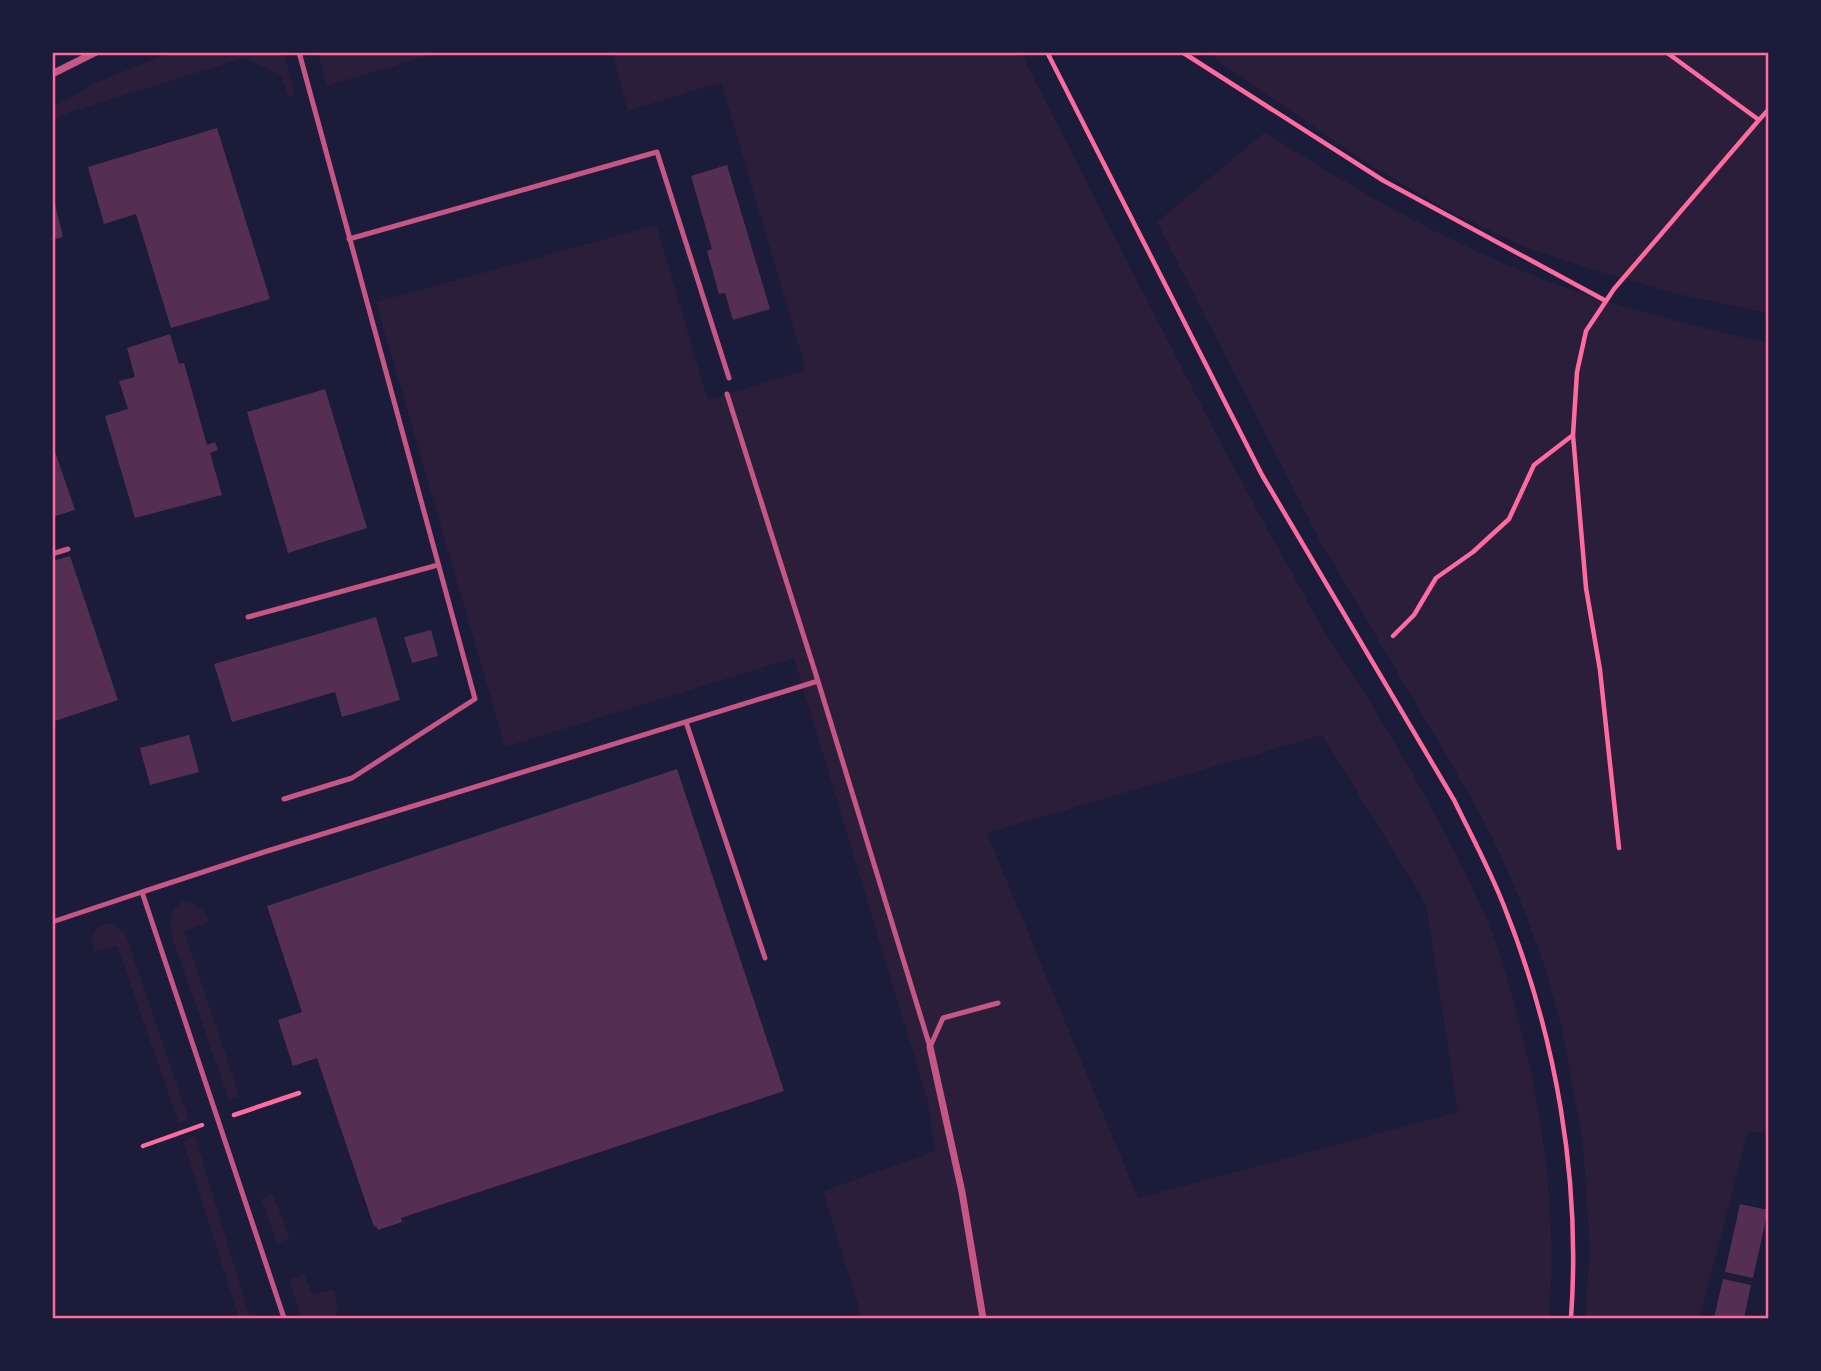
<svg xmlns="http://www.w3.org/2000/svg" width="1821" height="1371" viewBox="0 0 1821 1371" font-family="'IBM Plex Sans',sans-serif">
<style>
.green{fill:#2a1e3b;fill-rule:evenodd}
.building{fill:#542f53}
.lines{fill:none;stroke-linecap:round;stroke-linejoin:round}
.path{stroke:#ff6b9d;stroke-width:4.5}
.service{stroke:#c65784;stroke-width:5}
.minor{stroke:#c65784;stroke-width:7}
.neatline{fill:none;stroke:#ff6b9d;stroke-width:2.5}
</style>
<rect width="100%" height="100%" fill="#1b1b3a"/>
<!-- green -->
<path class="green" d="M 169,53 L 284,53 L 295,96 L 289,97 L 281,75 L 244,58 L 70,112 L 53,120 L 53,107 L 97,82 Z
M 318,53 L 318,52 L 436,53 L 327,86 Z
M 613,53 L 1021,53 C 1102,210 1180,369 1265,525 C 1285,559 1303,594 1323,629 C 1338,655 1356,679 1372,705 C 1412,771 1450,838 1482,908 C 1496,940 1506,974 1515,1007 C 1543,1108 1558,1214 1549,1318 L 862,1318 L 823,1191 L 935,1151 L 928,1102 L 794,658 L 505,747 L 376,302 L 656,225 L 708,400 L 806,370 L 721,82 L 628,111 ZM 1322,735 L 1426,904 L 1458,1112 L 1138,1198 L 987,833 Z
M 1210,53 L 1768,53 L 1768,313 L 1677,294 L 1584,267 L 1522,246 L 1441,207 L 1375,168 L 1227,68 Z
M 1265,132 C 1344,183 1426,231 1513,267 C 1595,302 1682,323 1768,343 L 1768,1131 L 1747,1133 L 1700,1318 L 1585,1318 L 1590,1251 L 1583,1144 L 1562,1029 L 1544,964 L 1521,902 L 1495,843 L 1469,794 L 1319,539 L 1157,222 Z
M 186,900 C 198,905 204,910 210,922 L 184,931 L 240,1097 L 229,1100 L 172,937 C 170,918 168,910 186,900 Z
M 110,923 L 125,933 L 189,1120 L 179,1123 L 117,946 L 95,952 L 91,940 L 98,927 Z
M 195,1136 L 250,1318 L 239,1318 L 183,1141 Z
M 273,1194 L 290,1239 L 277,1243 L 261,1199 Z
M 304,1274 L 312,1294 L 334,1290 L 338,1311 L 334,1318 L 301,1318 L 289,1279 Z"/>
<!-- building -->
<path class="building" d="M 217,128 L 270,299 L 171,328 L 136,214 L 104,224 L 88,167 Z
M 727,165 L 770,309 L 733,320 L 725,293 L 719,294 L 707,251 L 712,249 L 691,176 Z
M 55,204 L 63,237 L 52,240 L 52,205 Z
M 170,334 L 179,364 L 184,363 L 207,445 L 215,442 L 218,450 L 210,453 L 222,495 L 135,518 L 105,416 L 128,409 L 119,381 L 135,377 L 127,348 Z
M 325,389 L 367,528 L 288,553 L 247,412 Z
M 52,443 L 75,510 L 52,517 Z
M 70,556 L 118,700 L 52,722 L 52,561 Z
M 376,617 L 400,700 L 342,717 L 335,692 L 232,722 L 214,664 Z
M 431,630 L 438,656 L 412,663 L 404,637 Z
M 189,735 L 199,772 L 150,785 L 140,748 Z
M 677,769 L 784,1091 L 401,1218 L 402,1222 L 378,1230 L 376,1226 L 374,1227 L 317,1058 L 293,1066 L 278,1020 L 302,1012 L 267,906 Z
M 1740,1204 L 1768,1210 L 1753,1278 L 1725,1272 Z
M 1723,1279 L 1751,1285 L 1744,1318 L 1714,1318 Z"/>
<g class="lines">
<!-- path -->
<path class="path" d="M 1047,52 L 1262,475 L 1454,800 C 1471,835 1490,870 1504,906 C 1556,1036 1581,1179 1571,1318
M 1182,52 L 1384,181 L 1606,301
M 1759,120 L 1769,109
M 1393,636 L 1414,615 L 1436,578 L 1473,552 L 1509,519 L 1534,465 L 1573,435
M 1619,848 L 1600,670 L 1586,588 L 1573,435 L 1577,372 L 1586,331 L 1614,289 L 1759,120 L 1666,52
M 234,1115 L 299,1093
M 143,1146 L 202,1125"/>
<!-- service -->
<path class="service" d="M 349,239 L 657,152 L 729,378
M 727,394 L 818,681 L 930,1047
M 52,554 L 68,549
M 248,617 L 438,565
M 686,722 L 765,958
M 284,799 L 352,778 L 475,699 L 299,52
M 52,922 L 142,892
M 930,1047 L 943,1018 L 998,1003
M 284,1318 L 142,892 L 261,853 L 818,681"/>
<!-- minor -->
<path class="minor" d="M 52,74 L 96,52
M 930,1047 L 962,1192 L 983,1318"/>
</g>
<!-- border -->
<rect width="1821" height="1371" fill="none" stroke="#1b1b3a" stroke-width="108"/>
<rect x="54" y="54" width="1713" height="1263" class="neatline"/>
</svg>
